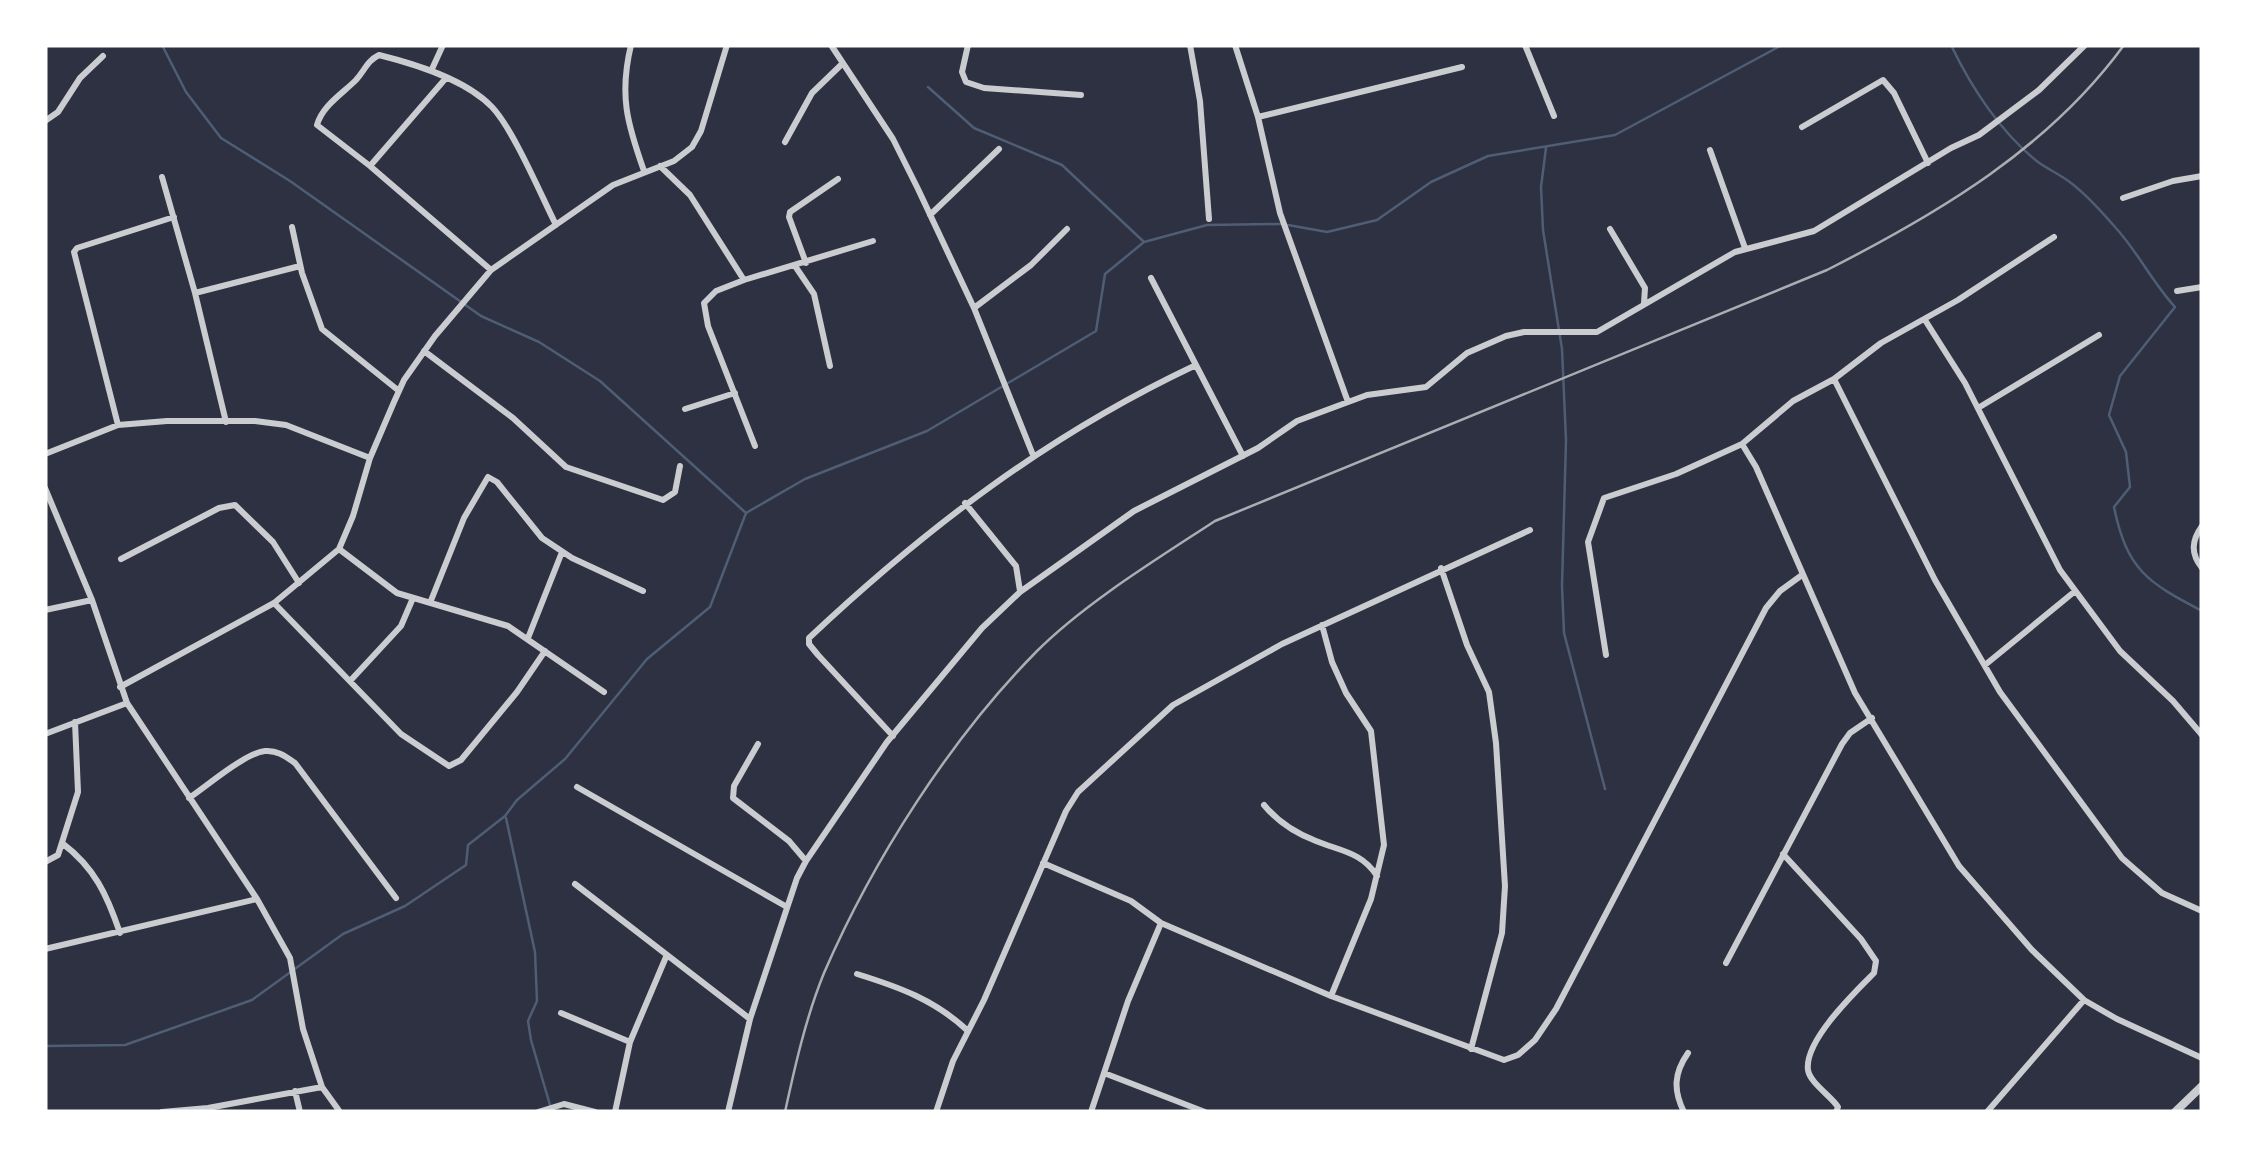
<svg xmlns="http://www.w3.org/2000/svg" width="2247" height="1157" viewBox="0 0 2247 1157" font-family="'Fira Sans',sans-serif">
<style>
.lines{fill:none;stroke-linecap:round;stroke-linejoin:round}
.stream{stroke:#4f5d75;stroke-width:2.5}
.minor{stroke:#caccd0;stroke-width:6}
.tertiary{stroke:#caccd0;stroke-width:8}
.rail{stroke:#abadb3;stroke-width:2.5}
</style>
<rect width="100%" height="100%" fill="#2d3142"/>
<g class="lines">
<!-- stream -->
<path class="stream" d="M 162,45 L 186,92 L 221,138 L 290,181 L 481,316 L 539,342 L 600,381 L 746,513
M 1951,45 C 1971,87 2001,133 2038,162 C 2049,170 2061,175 2071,183 C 2087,195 2102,212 2115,227 C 2138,252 2152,282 2175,307 L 2120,376 L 2109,415 L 2126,452 L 2130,487 L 2114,507 C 2127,570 2147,582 2202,611
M 928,87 L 974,128 L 1062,165 L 1143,241
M 1546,148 L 1541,187 L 1543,230 L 1562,349 L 1566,440 L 1562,586 L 1564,633 L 1605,789
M 1288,225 L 1327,232 L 1377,220 L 1431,182 L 1488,156 L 1615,135 L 1782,45
M 506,818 L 535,952 L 537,1001 L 528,1021 L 531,1040 L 552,1112
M 45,1046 L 125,1045 L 252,1000 L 343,934 L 405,906 L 466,865 L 468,845 L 505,816 L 517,800 L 565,759 L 647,659 L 710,607 L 746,513 L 805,479 L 927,431 L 1096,331 L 1105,274 L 1144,242 L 1207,225 L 1280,224"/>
<!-- minor -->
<path class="minor" d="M 631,45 C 619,95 627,123 644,171
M 831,45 L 893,139 L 918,189 L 974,308 L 1033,455
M 968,45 L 962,72 L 966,82 L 984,88 L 1081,95
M 1190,45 L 1200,101 L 1209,219
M 1235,45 L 1258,117 L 1280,213 L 1348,402
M 1525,45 L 1554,116
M 432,69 L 443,45
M 1258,117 L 1462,67
M 45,121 L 58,112 L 80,78 L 103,56
M 1802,127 L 1883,80 L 1894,93 L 1928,163
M 785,142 L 812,93 L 843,63
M 1710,150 L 1745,248
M 370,166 L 446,78
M 660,166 L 690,195 L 744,280
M 162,177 L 195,293 L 226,422
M 2123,198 L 2173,181 L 2202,176
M 930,215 L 999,149
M 292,227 L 302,273 L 322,329 L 399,391
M 1610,229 L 1645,288 L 1644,303
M 806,263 L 789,217 L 790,212 L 838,179
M 795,266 L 814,294 L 830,366
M 491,270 L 370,166 L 317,125 C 322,106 342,94 356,80 C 365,70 367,61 379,55 C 415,64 465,79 492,107 C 513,129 541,195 556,225
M 1151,278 L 1243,456
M 2177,291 L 2202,287
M 195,293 L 300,266
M 974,308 L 1031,265 L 1067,229
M 1925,320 L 1965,383 L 2060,570 L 2120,651 L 2173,701 L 2202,735
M 424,351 L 513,418 L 566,467 L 663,500 L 675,492 L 680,466
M 1834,379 L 1935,580 L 2000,692 L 2122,858 L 2162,893 L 2202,911
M 1978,408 L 2099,335
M 685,409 L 735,393
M 118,425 L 74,252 L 77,248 L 174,217
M 1742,444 L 1756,467 L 1855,693 L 1959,866 L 2032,950 L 2084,1000 L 2117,1019 L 2202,1058
M 755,446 L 708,326 L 704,303 L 716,291 L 744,280 L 873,241
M 45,454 L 118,425 L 167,421 L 255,421 L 286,425 L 370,458
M 45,488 L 92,600 L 127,703 L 257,899 L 290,958 L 303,1029 L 322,1087 L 340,1112
M 965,503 L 1016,566 L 1020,591
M 2202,526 C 2192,540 2190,553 2202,568
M 339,549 L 397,593 L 508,626 L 604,692
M 121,559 L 219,508 L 235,505 L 273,542 L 299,583
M 1441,568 L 1467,645 L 1489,692 L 1496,743 L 1505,886 L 1502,933 L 1471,1049
M 274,603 L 401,734 L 449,766 L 461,760 L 517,692 L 545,651
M 430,603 L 464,518 L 488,477 L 497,482 L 542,538 L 572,558 L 643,591
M 45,610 L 92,600
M 1322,625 L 1332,662 L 1346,693 L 1371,731 L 1384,845 L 1371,899 L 1331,996
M 528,638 L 562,552
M 1606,655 L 1588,542 L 1604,498 L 1676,474 L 1742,444 L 1793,401 L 1834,379 L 1881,343 L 1958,300 L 2054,237
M 1985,665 L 2074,592
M 351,680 L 401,626 L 413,598
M 120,687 L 274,603 L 339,549 L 353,516 L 370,458 L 394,402 L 404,380 L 435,336 L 491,270 L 613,185 L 674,161 L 692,147 L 701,131 L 727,45
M 45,734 L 127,703
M 893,736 L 818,655 L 809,644 L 809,638 C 926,528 1048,435 1194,366
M 758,744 L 734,786 L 733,798 L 789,841 L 806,861
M 577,787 L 787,907
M 189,798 C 207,786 245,753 265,751 C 277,750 285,756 295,763 L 396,898
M 1264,805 C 1278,822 1295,833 1316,841 C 1340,851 1362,852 1377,876
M 62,843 C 95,868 107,895 120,933
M 1783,854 L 1861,939 L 1876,961 L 1874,973 C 1855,992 1804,1041 1808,1070 C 1810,1083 1831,1096 1838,1107 L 1836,1112
M 45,862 L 58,855 L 78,792 L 75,722
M 1043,863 L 1131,901 L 1161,923 L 1331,996 L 1504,1060 L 1518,1055 L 1535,1040 L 1556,1009 L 1766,608 L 1780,591 L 1802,575
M 575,884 L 750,1019
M 45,949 L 257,899
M 1726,963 L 1842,744 L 1850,733 L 1872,718
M 857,974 C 899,987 935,1000 968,1031
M 561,1013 L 630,1042
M 1104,1073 L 1205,1112
M 295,1091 L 300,1112
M 162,1112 L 208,1108 L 322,1087
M 538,1112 L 564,1104 L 595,1112
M 615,1112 L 630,1042 L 666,957
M 728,1112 L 750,1019 L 797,878 L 806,861 L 887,742 L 982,628 L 1020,592 L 1134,511 L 1258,448 L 1297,421 L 1367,395 L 1426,387 L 1467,353 L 1506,336 L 1524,332 L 1597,332 L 1735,252 L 1814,231 L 1951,148 L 1979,135 L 2039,90 L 2085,45
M 936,1112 L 953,1061 L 984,1000 L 1066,811 L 1078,792 L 1173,705 L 1282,644 L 1530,530
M 1091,1112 L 1128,1001 L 1161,923
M 1684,1112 C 1673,1090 1674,1073 1688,1053
M 1987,1112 L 2084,1000"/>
<!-- tertiary -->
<path class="tertiary" d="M 2175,1112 L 2202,1086"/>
<!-- rail -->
<path class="rail" d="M 785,1112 C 795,1066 806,1017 824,973 C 873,860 950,739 1037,651 C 1085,603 1157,559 1215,521 L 1827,270 C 1939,213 2049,148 2124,45"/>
</g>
<!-- border -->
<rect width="2247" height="1157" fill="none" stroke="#ffffff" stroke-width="95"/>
</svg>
